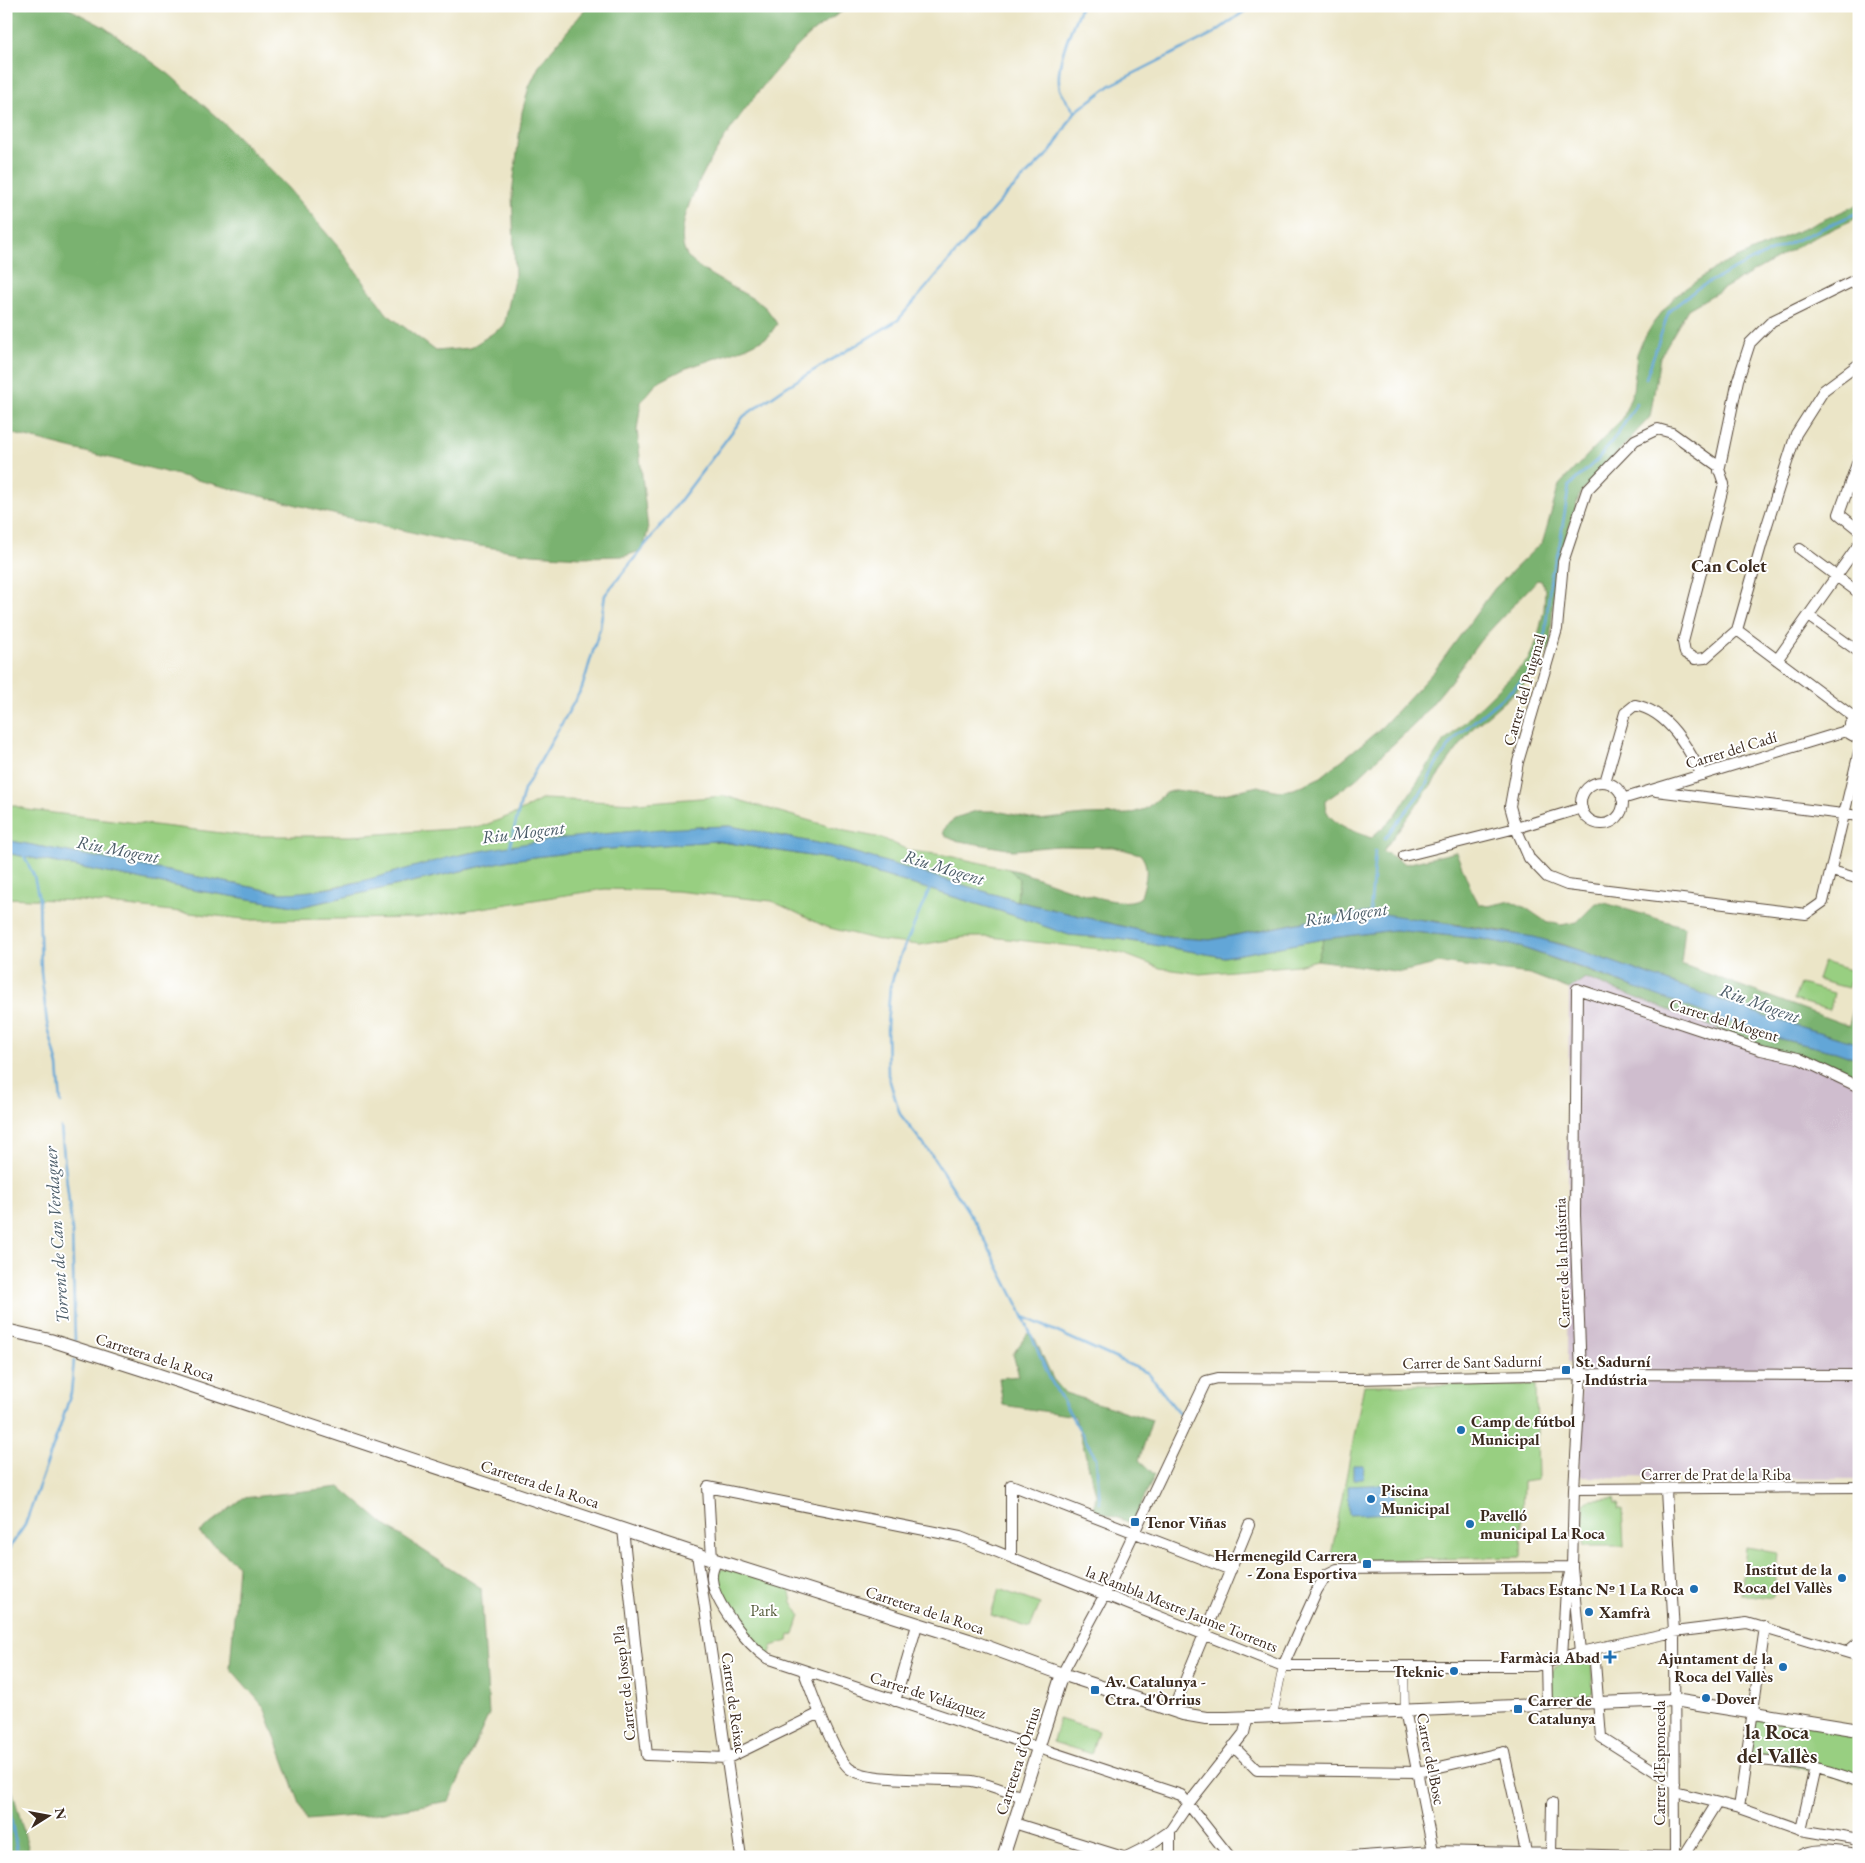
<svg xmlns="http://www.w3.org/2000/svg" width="1865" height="1863" viewBox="0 0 1865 1863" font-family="'EB Garamond',serif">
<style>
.industrial{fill:#cfbdce}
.green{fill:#98cf81;stroke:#6a7c50}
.forest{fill:#7ab26f;stroke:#5a6e46;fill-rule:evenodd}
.water{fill:#62a6d7;stroke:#4e687a}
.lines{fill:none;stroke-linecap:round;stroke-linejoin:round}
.stream{stroke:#62a6d7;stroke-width:2.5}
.pedestrian-casing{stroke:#554637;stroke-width:9}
.minor-casing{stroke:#554637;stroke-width:12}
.tertiary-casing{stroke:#554637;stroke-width:14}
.pedestrian{stroke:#fff;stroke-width:8}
.minor{stroke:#fff;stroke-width:10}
.tertiary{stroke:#fff;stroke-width:12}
.poi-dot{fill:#1f6fb2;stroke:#fff;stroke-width:2}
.labels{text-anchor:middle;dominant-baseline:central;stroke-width:4;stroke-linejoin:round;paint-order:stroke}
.street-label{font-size:16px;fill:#3b2a1e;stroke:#fff}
.poi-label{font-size:16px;font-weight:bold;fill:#3b2a1e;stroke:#fff;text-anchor:start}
.park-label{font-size:16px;fill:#575c3c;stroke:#fff}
.neighbourhood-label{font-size:18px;font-weight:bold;fill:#3b2a1e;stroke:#fff}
.water-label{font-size:18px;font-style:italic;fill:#4b5c68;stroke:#fff}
.district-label{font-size:21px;font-weight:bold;fill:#3b2a1e;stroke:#fff}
</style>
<rect width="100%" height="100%" fill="#fff"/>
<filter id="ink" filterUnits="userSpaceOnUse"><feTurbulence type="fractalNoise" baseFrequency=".02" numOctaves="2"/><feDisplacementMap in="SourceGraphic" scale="10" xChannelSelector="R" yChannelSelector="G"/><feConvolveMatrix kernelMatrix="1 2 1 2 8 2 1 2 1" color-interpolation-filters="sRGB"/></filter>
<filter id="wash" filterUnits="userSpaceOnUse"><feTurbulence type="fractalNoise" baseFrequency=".0096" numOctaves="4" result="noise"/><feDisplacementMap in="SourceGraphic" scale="20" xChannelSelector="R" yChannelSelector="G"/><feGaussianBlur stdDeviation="1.12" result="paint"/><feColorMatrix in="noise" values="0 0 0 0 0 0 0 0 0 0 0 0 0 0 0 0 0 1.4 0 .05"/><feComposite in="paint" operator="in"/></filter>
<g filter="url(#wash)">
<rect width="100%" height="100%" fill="#ebe5c7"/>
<!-- industrial -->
<path class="industrial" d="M 1585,978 L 1859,1083 L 1859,1479 L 1579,1477 L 1581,1362 L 1567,1362 L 1569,989 Z"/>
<!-- green -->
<path class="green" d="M 725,796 L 845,831 L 882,838 L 910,851 L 944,855 L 1009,869 L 1019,879 L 1017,901 L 832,846 L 730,826 L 698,827 L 469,853 L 372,879 L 303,893 L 282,893 L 6,840 L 6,803 L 28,810 L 247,836 L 351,836 L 480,827 L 517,813 L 543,799 L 637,803 Z
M 715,841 L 829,859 L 1003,912 L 1069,935 L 1119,939 L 1224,957 L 1324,939 L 1317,960 L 1297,965 L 1200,974 L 1160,968 L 1121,953 L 1098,949 L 990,937 L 965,937 L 920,945 L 882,941 L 826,927 L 772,901 L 676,891 L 605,889 L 417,918 L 253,920 L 82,901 L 6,898 L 6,853 L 199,891 L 300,907 L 510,860 L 584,851 Z
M 1823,962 L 1853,971 L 1848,988 L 1817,980 Z
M 1800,984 L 1834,993 L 1830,1010 L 1793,1000 Z
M 1364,1385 L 1536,1385 L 1538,1480 L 1523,1482 L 1521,1557 L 1341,1561 L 1331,1555 Z
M 1614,1498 L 1615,1503 L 1619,1503 L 1618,1509 L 1622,1509 L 1624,1546 L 1583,1546 L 1584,1504 L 1591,1499 Z
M 1746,1548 L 1778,1553 L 1773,1598 L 1741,1594 Z
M 726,1568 L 789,1587 L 792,1602 L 800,1615 L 794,1635 L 789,1634 L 788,1641 L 772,1646 L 769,1657 C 746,1633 725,1611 714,1580 L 718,1571 Z
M 999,1589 L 1040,1604 L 1030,1628 L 991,1615 Z
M 1586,1658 L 1591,1660 L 1593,1692 L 1588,1696 L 1556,1698 L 1551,1694 L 1551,1674 L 1555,1666 Z
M 1754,1714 L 1859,1731 L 1859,1782 L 1747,1756 Z
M 1059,1719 L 1098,1731 L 1091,1754 L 1053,1742 Z"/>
<!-- forest -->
<path class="forest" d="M 6,6 L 64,6 L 104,27 L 170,75 L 231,130 L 287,187 L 340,249 L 387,314 L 436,351 L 470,348 L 504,326 L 515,275 L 512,194 L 522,112 L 529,87 L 540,64 L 588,6 L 851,6 C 831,18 812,31 796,48 C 763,82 665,203 685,252 C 694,272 750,293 766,308 C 770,313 774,319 777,324 L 768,337 L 745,348 L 684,369 L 657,383 L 641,402 L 637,430 L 648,530 L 643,550 L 625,556 L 581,557 L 532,554 L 455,542 L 345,517 L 6,432 Z
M 1859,204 L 1859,217 L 1809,240 L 1688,309 L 1660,357 L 1650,417 L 1580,493 L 1555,573 L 1550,646 L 1537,673 L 1472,729 L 1383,851 L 1406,864 L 1456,852 L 1471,889 L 1479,904 L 1488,906 L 1511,901 L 1526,908 L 1545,921 L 1561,925 L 1577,922 L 1596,903 L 1605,903 L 1685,927 L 1681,964 L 1849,1026 L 1853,1009 L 1859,1014 L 1859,1044 L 1774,1019 L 1562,944 L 1502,931 L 1427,920 L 1308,921 L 1209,940 L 1167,937 L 1017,901 L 1019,879 L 1009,869 C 1036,874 1119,915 1141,897 C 1145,882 1151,867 1140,854 L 1114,847 L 1058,846 L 1013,850 L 954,840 L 945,836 L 943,831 L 949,823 L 958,817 L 976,811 L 997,811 L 1039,820 L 1084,815 L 1129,814 L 1145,809 L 1166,793 L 1176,790 L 1215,796 L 1258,786 L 1279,791 L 1294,789 L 1321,777 L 1379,730 L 1435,670 L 1495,588 L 1543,541 L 1559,485 L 1623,418 L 1633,391 L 1637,354 L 1641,344 L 1654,322 L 1677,294 L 1719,266 ZM 1537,580 L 1542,581 L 1545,590 L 1544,610 L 1537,641 L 1528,660 L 1442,744 L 1395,816 L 1371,838 C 1355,831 1323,823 1325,801 L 1355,780 L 1417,722 L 1450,682 L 1480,641 Z
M 1394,930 L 1482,939 L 1517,946 L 1685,1005 L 1764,1035 L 1836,1052 L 1859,1060 L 1859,1083 L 1585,978 L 1569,989 L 1530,974 L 1440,963 L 1401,972 L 1317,960 L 1324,939 Z
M 1028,1333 L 1035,1339 L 1053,1379 L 1065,1393 L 1152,1420 L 1139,1460 L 1155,1475 L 1132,1523 L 1094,1510 L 1096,1494 L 1075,1416 L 1003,1405 L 999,1378 L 1019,1376 L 1013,1354 Z
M 340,1487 L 386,1526 L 481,1588 L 489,1714 L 449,1801 L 366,1815 L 306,1820 L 264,1707 L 230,1668 L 238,1565 L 199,1533 L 243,1498 Z
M 6,1768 L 31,1857 L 6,1857 Z"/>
<!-- water -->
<path class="water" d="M 730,826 L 832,846 L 1017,901 L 1167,937 L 1210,940 L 1335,916 L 1371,912 L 1534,937 L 1576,949 L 1774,1019 L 1859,1044 L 1859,1060 L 1836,1052 L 1764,1035 L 1582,968 L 1517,946 L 1482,939 L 1394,930 L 1324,939 L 1224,957 L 1119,939 L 1069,935 L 1003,912 L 829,859 L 716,841 L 584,851 L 510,860 L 300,907 L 199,891 L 6,853 L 6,840 L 282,893 C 347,892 407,865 470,853 C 552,837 647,828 730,826 Z
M 1353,1465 L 1364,1465 L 1363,1479 L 1353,1479 Z
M 1394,1484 L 1394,1513 L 1349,1515 L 1348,1486 Z"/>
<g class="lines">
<!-- stream -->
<path class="stream" d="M 1075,112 C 1070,105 1062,96 1060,89 C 1054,65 1072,28 1081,6
M 1646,378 L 1669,311 L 1698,288 L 1752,260 L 1859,212
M 1385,838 L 1425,787 L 1436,764 L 1458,735 L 1515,687 L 1537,664 L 1544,645 L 1551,574 L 1559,548 L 1569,486 L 1598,459 L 1619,432 L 1637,403
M 509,849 L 524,790 L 582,688 L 600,628 L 605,595 L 670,514 L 744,416 L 786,387 L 898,320 L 1003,198 L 1051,151 L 1075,112 L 1111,85 L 1214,33 L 1252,6
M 23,854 L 34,876 L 39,899 L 41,972 L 47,1023 L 58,1066 L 61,1103
M 930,888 L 900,957 L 890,987 L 887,1026 L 888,1075 L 900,1114 L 931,1154 L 977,1225 L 1020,1309 L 1050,1379 L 1096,1458 L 1100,1503
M 1370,915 L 1375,851
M 61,1128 L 72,1231 L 75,1340
M 1024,1317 L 1148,1373 L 1181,1416
M 6,1553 L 25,1525 L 60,1427 L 71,1393 L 74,1360
M 6,1789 L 18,1857"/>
</g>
</g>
<g filter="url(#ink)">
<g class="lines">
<defs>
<path id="pedestrian" d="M 1404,1666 L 1405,1710
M 1273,1715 L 1283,1666"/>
<path id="minor" d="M 1859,458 L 1839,514 L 1859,530
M 1719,471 L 1738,380 L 1750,343 L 1772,321 L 1859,278
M 1800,549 L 1859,593
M 1809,616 L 1859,652
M 1737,630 L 1705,658 L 1695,659 L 1685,653 L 1683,642 L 1724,484 L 1718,466 L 1672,433 L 1658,429 L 1635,440 L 1587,490 L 1563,562 L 1557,629 L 1518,762 L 1510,806 L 1516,828 L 1529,858 L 1547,877 L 1567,885 L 1806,914 L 1823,902 L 1859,752
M 1737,630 L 1767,525 L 1796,434 L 1824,390 L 1859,364
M 1737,630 L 1855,718
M 1777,660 L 1859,544
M 1850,724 L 1850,734 L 1859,739
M 1605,782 L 1625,713 L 1635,705 C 1668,711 1688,748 1702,775
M1581 803a21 21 0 1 1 42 0a21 21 0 1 1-42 0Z
M 1656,791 L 1859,816
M 1622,799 L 1849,730
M 1404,856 L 1516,828 L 1582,808
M 1832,871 L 1859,879
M 1574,1489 L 1859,1487
M 1666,1490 L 1674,1632 L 1675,1857
M 623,1529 L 647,1755 L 728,1758 L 820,1713
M 697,1554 L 741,1857
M 1011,1557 L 1011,1485 L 1231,1570
M 712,1559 L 708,1487 L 960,1537 L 1283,1666 L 1535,1666 L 1580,1652 L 1674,1632 L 1747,1623 L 1859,1656
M 717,1560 C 714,1566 711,1572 712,1579 C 714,1603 748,1645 767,1658 L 1181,1795 L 1230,1857
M 1594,1650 L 1601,1737 L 1675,1784
M 1580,1652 L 1572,1567 L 1574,1489 L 1581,1374 L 1575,1215 L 1577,989 L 1761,1050 L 1798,1058 L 1859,1087
M 1847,1652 L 1859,1642
M 1562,1657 L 1566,1589 L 1570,1573
M 1546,1662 L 1547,1705
M 1283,1666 L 1317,1590 L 1327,1574 L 1337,1569 L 1572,1567
M 804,1672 C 812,1693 834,1757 850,1769 C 871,1783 944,1778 972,1781 C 989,1784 1007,1792 1023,1797
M 1062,1674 L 1105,1594 L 1206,1381 L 1218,1378 L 1356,1379 L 1581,1374 L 1859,1375
M 895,1701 L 917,1625
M 1540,1705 L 1599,1703
M 1173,1710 L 1249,1525
M 1405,1710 L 1434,1856
M 1233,1746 L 1257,1770 L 1418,1772 L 1504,1752 L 1526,1852
M 1745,1759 C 1786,1762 1820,1765 1859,1782
M 1675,1792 L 1739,1808 L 1801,1830 L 1859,1840
M 1739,1808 L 1765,1627
M 1014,1823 L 1123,1857
M 1801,1830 L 1815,1767
M 1551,1853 L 1552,1803
M 1684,1856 L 1717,1803
M 1126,1857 L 1148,1846 L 1170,1831 L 1189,1803 L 1244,1733 L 1248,1716
M 1170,1857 L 1170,1831
M 1349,1857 L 1433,1851 L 1685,1857
M 1799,1857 C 1813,1845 1841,1852 1859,1854"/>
<path id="tertiary" d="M 6,1330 L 50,1340 L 156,1374 L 712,1559 L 969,1640 L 1062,1674 L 1183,1714 L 1206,1718 L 1227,1718 L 1540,1705
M 1599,1703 L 1674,1700 L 1859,1730
M 1003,1857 L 1062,1674"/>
</defs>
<!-- pedestrian casing -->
<use href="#pedestrian" class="pedestrian-casing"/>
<!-- minor casing -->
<use href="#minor" class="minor-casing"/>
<!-- tertiary casing -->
<use href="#tertiary" class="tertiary-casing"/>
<!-- pedestrian -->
<use href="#pedestrian" class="pedestrian"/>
<!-- minor -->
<use href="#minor" class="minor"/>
<!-- tertiary -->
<use href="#tertiary" class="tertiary"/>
</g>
</g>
<!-- markers -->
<g class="poi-dot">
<rect x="1561" y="1365" width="10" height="10" rx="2.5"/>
<circle cx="1461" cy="1430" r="5"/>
<circle cx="1371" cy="1499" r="5"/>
<rect x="1130" y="1517" width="10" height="10" rx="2.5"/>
<circle cx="1470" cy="1524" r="5"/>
<rect x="1362" y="1559" width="10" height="10" rx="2.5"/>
<circle cx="1842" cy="1578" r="5"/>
<circle cx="1694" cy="1589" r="5"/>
<circle cx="1589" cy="1612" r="5"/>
<path d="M1607.5 1649.5h5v5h5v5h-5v5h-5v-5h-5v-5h5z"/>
<circle cx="1783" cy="1667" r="5"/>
<circle cx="1454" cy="1671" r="5"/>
<rect x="1090" y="1685" width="10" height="10" rx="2.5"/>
<circle cx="1706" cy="1698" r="5"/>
<rect x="1513" y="1704" width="10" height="10" rx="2.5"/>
</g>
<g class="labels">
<!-- street labels -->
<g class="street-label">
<text transform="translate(1524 690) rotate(-74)">Carrer del Puigmal</text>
<text transform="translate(1731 750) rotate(-17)">Carrer del Cadí</text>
<text transform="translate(1724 1020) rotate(17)">Carrer del Mogent</text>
<text transform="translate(1562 1263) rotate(-92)">Carrer de la Indústria</text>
<text transform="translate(155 1357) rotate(18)">Carretera de la Roca</text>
<text transform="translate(1472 1362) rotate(-1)">Carrer de Sant Sadurní</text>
<text x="1716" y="1474">Carrer de Prat de la Riba</text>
<text transform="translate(540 1484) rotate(18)">Carretera de la Roca</text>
<text transform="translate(1182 1609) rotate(22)">la Rambla Mestre Jaume Torrents</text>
<text transform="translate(925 1610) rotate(18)">Carretera de la Roca</text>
<text transform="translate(624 1683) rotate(-96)">Carrer de Josep Pla</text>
<text transform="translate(928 1695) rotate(18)">Carrer de Velázquez</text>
<text transform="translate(734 1703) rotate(82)">Carrer de Reixac</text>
<text transform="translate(1431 1759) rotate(79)">Carrer del Bosc</text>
<text transform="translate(1018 1761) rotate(-72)">Carretera d'Òrrius</text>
<text transform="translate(1659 1763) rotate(-90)">Carrer d'Espronceda</text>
</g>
<!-- poi labels -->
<g class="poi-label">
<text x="1576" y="1361">St. Sadurní<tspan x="1576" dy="18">- Indústria</tspan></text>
<text x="1471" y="1421">Camp de fútbol<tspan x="1471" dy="18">Municipal</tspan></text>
<text x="1381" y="1490">Piscina<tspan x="1381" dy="18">Municipal</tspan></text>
<text x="1480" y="1515">Pavelló<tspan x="1480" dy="18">municipal La Roca</tspan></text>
<text x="1145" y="1522">Tenor Viñas</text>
<text x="1357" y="1555" text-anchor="end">Hermenegild Carrera<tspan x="1357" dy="18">- Zona Esportiva</tspan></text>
<text x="1832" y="1569" text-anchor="end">Institut de la<tspan x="1832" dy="18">Roca del Vallès</tspan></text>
<text x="1684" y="1589" text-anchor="end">Tabacs Estanc Nº 1 La Roca</text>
<text x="1599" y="1612">Xamfrà</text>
<text x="1600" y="1657" text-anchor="end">Farmàcia Abad</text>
<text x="1773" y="1658" text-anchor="end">Ajuntament de la<tspan x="1773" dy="18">Roca del Vallès</tspan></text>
<text x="1444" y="1671" text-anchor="end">Tteknic</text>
<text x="1105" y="1681">Av. Catalunya -<tspan x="1105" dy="18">Ctra. d'Òrrius</tspan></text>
<text x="1716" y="1698">Dover</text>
<text x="1528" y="1700">Carrer de<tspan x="1528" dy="18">Catalunya</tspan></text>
</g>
<!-- park labels -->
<g class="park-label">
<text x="764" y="1610">Park</text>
</g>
<!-- neighbourhood labels -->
<g class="neighbourhood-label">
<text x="1729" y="565">Can Colet</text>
</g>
<!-- water labels -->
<g class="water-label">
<text transform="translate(523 832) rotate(-7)">Riu Mogent</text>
<text transform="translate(118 849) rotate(11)">Riu Mogent</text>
<text transform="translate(944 867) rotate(17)">Riu Mogent</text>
<text transform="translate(1346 914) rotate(-8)">Riu Mogent</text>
<text transform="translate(1760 1003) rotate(20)">Riu Mogent</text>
<text transform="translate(56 1235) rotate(-94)">Torrent de Can Verdaguer</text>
</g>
<!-- district labels -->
<g class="district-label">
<text x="1777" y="1731">la Roca<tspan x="1777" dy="24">del Vallès</tspan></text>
</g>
</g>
<!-- margin -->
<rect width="1865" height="1863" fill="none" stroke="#fff" stroke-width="25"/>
<!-- north arrow -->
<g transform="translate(48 1816) rotate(79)" stroke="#ffffff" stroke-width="4" paint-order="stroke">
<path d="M0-4L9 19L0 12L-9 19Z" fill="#3b2a1e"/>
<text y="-8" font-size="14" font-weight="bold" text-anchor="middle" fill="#3b2a1e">N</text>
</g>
</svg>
